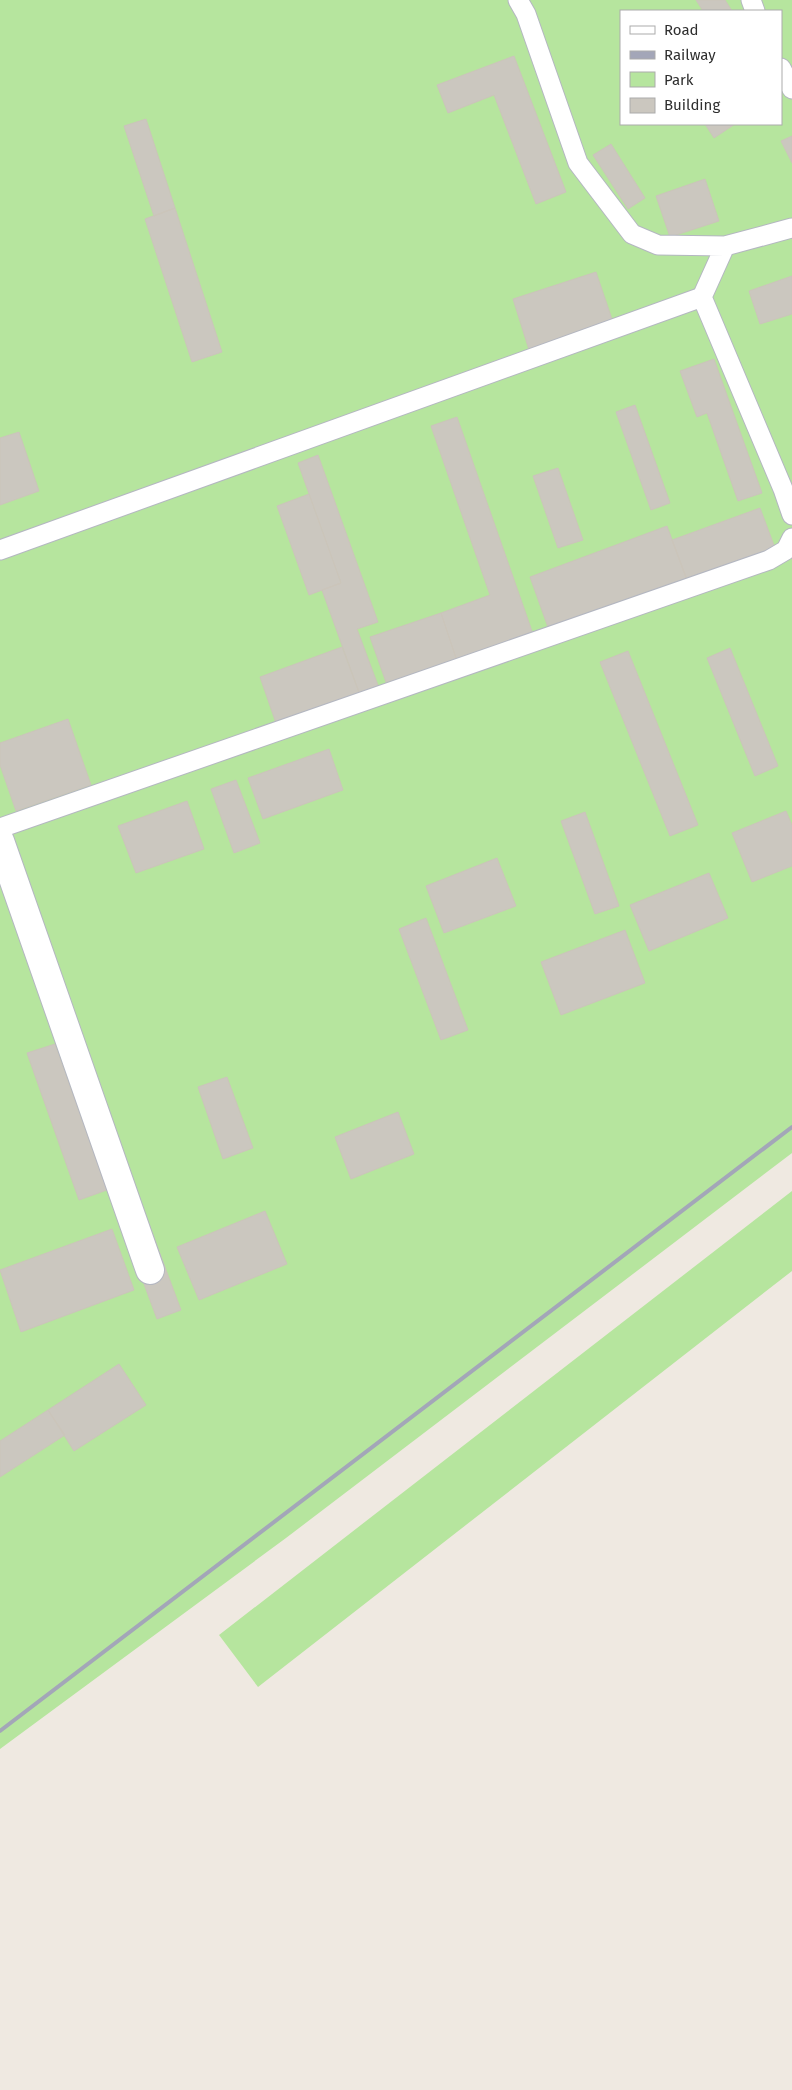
<svg xmlns="http://www.w3.org/2000/svg" width="792" height="2090" viewBox="0 0 792 2090" font-family="'Fira Sans',sans-serif">
<style>
.green{fill:#b6e59e;fill-rule:evenodd}
.building{fill:#cbc7bf;stroke:#cbc5ba}
.lines{fill:none;stroke-linecap:round;stroke-linejoin:round}
.service-casing{stroke:#b4b7c1;stroke-width:21}
.minor-casing{stroke:#b4b7c1;stroke-width:30}
.service{stroke:#fff;stroke-width:19}
.minor{stroke:#fff;stroke-width:28}
.rail{stroke:#a3a6b8;stroke-width:4}
</style>
<rect width="100%" height="100%" fill="#efe9e1"/>
<!-- green -->
<path class="green" d="M 0,0 L 792,0 L 792,1153 L 286,1538 L 0,1749 ZM 621,11 L 781,11 L 781,124 L 621,124 Z
M 792,1191 L 792,1271 L 258,1687 L 219,1635 Z"/>
<!-- building -->
<path class="building" d="M 696,0 L 725,0 L 732,11 L 703,11 Z
M 514,56 L 566,192 L 536,204 L 494,95 L 448,113 L 437,85 Z
M 146,119 L 175,208 L 154,216 L 124,126 Z
M 705,124 L 735,124 L 714,138 Z
M 792,136 L 792,163 L 781,141 Z
M 611,144 L 645,198 L 628,209 L 593,155 Z
M 705,179 L 719,221 L 670,237 L 656,196 Z
M 175,208 L 222,352 L 192,362 L 145,219 Z
M 596,272 L 614,325 L 530,353 L 513,299 Z
M 792,276 L 792,314 L 760,324 L 749,291 Z
M 714,359 L 762,493 L 738,501 L 707,413 L 697,417 L 680,371 Z
M 635,405 L 670,503 L 651,510 L 616,412 Z
M 457,417 L 533,634 L 457,661 L 441,613 L 490,595 L 431,426 Z
M 19,432 L 39,491 L 0,505 L 0,438 Z
M 318,455 L 378,622 L 357,629 L 379,688 L 360,695 L 322,590 L 341,583 L 298,463 Z
M 558,468 L 583,540 L 558,548 L 533,476 Z
M 309,494 L 341,583 L 309,595 L 277,506 Z
M 760,508 L 775,548 L 687,580 L 672,540 Z
M 667,526 L 687,580 L 549,630 L 530,577 Z
M 441,613 L 457,661 L 387,685 L 370,637 Z
M 342,647 L 360,695 L 277,726 L 260,677 Z
M 730,648 L 778,766 L 755,776 L 707,658 Z
M 628,651 L 698,825 L 670,836 L 600,662 Z
M 68,719 L 91,785 L 16,811 L 0,765 L 0,743 Z
M 329,749 L 343,790 L 263,819 L 248,778 Z
M 236,780 L 260,843 L 234,853 L 211,789 Z
M 187,801 L 204,849 L 136,873 L 118,826 Z
M 786,811 L 792,825 L 792,866 L 752,882 L 732,833 Z
M 585,812 L 619,906 L 595,914 L 561,821 Z
M 497,858 L 516,906 L 444,933 L 426,886 Z
M 709,873 L 728,918 L 649,951 L 630,905 Z
M 426,918 L 468,1030 L 441,1040 L 399,929 Z
M 625,930 L 645,983 L 561,1015 L 541,962 Z
M 55,1044 L 107,1190 L 79,1200 L 27,1053 Z
M 227,1077 L 253,1148 L 223,1159 L 198,1087 Z
M 398,1112 L 414,1154 L 351,1179 L 335,1137 Z
M 135,1187 L 181,1310 L 157,1319 L 111,1195 Z
M 265,1211 L 287,1264 L 199,1300 L 177,1247 Z
M 112,1229 L 134,1290 L 21,1332 L 0,1270 Z
M 119,1364 L 146,1405 L 74,1451 L 48,1410 Z
M 48,1410 L 65,1435 L 0,1477 L 0,1441 Z"/>
<g class="lines">
<defs>
<path id="service" d="M 518,0 L 526,14 L 578,163 L 632,234 L 658,245 L 725,246 L 792,228
M 751,0 L 755,11
M 781,68 L 792,89
M 725,246 L 702,297 L 783,489 L 792,515
M 0,550 L 702,297
M 0,828 L 769,560 L 786,550 L 792,538"/>
<path id="minor" d="M 0,841 L 150,1270"/>
</defs>
<!-- service casing -->
<use href="#service" class="service-casing"/>
<!-- minor casing -->
<use href="#minor" class="minor-casing"/>
<!-- service -->
<use href="#service" class="service"/>
<!-- minor -->
<use href="#minor" class="minor"/>
<!-- rail -->
<path class="rail" d="M 0,1731 L 792,1127"/>
</g>
<!-- legend -->
<rect x="620" y="10" width="162" height="115" fill="#ffffff" stroke="#ababab"/>
<rect x="630" y="26" width="25" height="8" fill="#ffffff" stroke="#ababab"/>
<text x="664" y="35" font-size="15" fill="#2e2e2e">Road</text>
<rect x="630" y="51" width="25" height="8" fill="#a3a6b8" stroke="#ababab"/>
<text x="664" y="60" font-size="15" fill="#2e2e2e">Railway</text>
<rect x="630" y="72" width="25" height="15" fill="#b6e59e" stroke="#ababab"/>
<text x="664" y="85" font-size="15" fill="#2e2e2e">Park</text>
<rect x="630" y="98" width="25" height="15" fill="#cbc7bf" stroke="#ababab"/>
<text x="664" y="110" font-size="15" fill="#2e2e2e">Building</text>
</svg>
